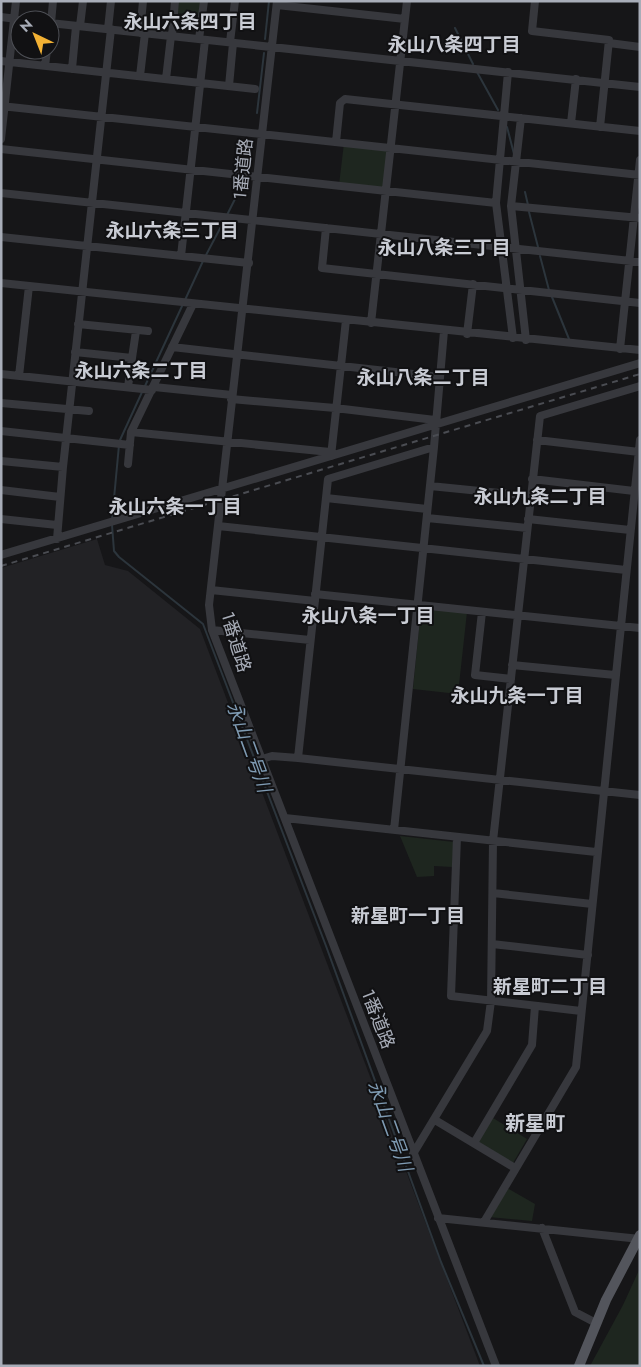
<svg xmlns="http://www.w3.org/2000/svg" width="641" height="1367" viewBox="0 0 641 1367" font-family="Jost,'Noto Sans JP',sans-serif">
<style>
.built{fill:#222225}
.green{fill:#1e261f}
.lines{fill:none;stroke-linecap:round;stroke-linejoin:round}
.stream{stroke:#2c353c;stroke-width:2}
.minor{stroke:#37383d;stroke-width:8}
.major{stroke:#53555c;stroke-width:10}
.rail{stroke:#4a4c52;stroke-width:2;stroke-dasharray:6 5;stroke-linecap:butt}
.labels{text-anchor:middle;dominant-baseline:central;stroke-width:4;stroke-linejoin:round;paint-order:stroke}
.street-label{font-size:18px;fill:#a8adb8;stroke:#111113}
.neighbourhood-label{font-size:19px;font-weight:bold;fill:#c9ccd4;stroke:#111113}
.water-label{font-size:19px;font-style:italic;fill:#7f9bb3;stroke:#111113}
.quarter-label{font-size:20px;font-weight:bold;fill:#c9ccd4;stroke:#111113}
</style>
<rect width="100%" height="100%" fill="#161618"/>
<!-- built -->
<path class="built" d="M 97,539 L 105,565 L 128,571 L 200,629 L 480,1366 L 1,1366 L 1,568 Z"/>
<!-- green -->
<path class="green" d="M 175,1 L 204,1 L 202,15 L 174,13 Z
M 344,143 L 391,148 L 386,191 L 339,185 Z
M 421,608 L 467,612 L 458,694 L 413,689 Z
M 400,836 L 454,842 L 452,867 L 434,866 L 434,876 L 417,877 Z
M 493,1118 L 527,1139 L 513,1163 L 478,1142 Z
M 507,1188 L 535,1204 L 532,1221 L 489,1217 Z
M 640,1268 L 640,1366 L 590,1366 L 623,1305 Z"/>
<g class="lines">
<!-- stream -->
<path class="stream" d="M 455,28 L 473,64
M 265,39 L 269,1
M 477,72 L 498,110
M 257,113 L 264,53
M 507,127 L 514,154
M 247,175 L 249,165
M 525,192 L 528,205
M 529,212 L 538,247
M 227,215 L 245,179
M 540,256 L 549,290
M 205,257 L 225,219
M 552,297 L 569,339
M 185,300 L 203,261
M 145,386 L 183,304
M 120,440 L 143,390
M 112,520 L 119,445
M 112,525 L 114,551 L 119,557 L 203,624 L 326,946 L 441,1262 L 484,1366"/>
<!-- minor -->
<path class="minor" d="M 277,1 L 209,605 L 212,630 L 496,1366
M 535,1 L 532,31 L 609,40 L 600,127
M 277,5 L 405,19
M 1,17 L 25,20
M 50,23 L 640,87
M 51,23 L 53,1
M 80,26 L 83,1
M 108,29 L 111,1
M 140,33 L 143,1
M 172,36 L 175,1
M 199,39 L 204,1
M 230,42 L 235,1
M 609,43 L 640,47
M 1,61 L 255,89
M 45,66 L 47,50
M 72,69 L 76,26
M 508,72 L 496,203 L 513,338
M 140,76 L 145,33
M 166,79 L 171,36
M 229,86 L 233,43
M 1,106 L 640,175
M 521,118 L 511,206 L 526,340
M 571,123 L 576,79
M 1,139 L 16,1
M 336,142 L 340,103 L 345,99 L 640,131
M 1,149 L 496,203
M 1,193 L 640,262
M 511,206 L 640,218
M 326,228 L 322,268 L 640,303
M 1,237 L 249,263
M 181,256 L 205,40
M 1,283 L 640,350
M 371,323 L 407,1
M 78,324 L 148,331
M 467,334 L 473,284
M 172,347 L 440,377
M 620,349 L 640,160
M 75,352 L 132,358 L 136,331
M 1,374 L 152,390
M 19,376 L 29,286
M 128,387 L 132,358
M 154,387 L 232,395
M 231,399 L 335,408 L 435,420
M 1,403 L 89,411
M 1,431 L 130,445
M 131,432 L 330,452
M 537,440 L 639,452
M 434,447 L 444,331
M 331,456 L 346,320
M 1,461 L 63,467
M 128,464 L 131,432 L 193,304
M 532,479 L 634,491
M 430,486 L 531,496
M 1,490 L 60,497
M 326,498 L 427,509
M 427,518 L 527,528
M 1,519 L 57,525
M 528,519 L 630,530
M 218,526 L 626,570
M 57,539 L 63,467 L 111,29
M 1,555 L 640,363
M 211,590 L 315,601
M 315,594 L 640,628
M 482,612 L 475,675 L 511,679
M 212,630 L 310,640
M 512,665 L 615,675
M 298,758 L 328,479 L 434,447 L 394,830
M 262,759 L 272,756 L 298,758 L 640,795
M 285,818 L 596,852
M 457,837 L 451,996 L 581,1011
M 493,893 L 592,904
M 492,944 L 588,955
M 435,1120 L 515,1168
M 474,1143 L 532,1045 L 535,1006
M 413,1154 L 487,1031 L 491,1001 L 493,841 L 540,416 L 640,386
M 438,1218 L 640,1239
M 484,1222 L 576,1067 L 640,440
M 542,1228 L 575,1312 L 596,1323"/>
<!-- major -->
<path class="major" d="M 579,1366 L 606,1300 L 640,1235"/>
<!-- rail -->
<path class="rail" d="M 1,566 L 640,374"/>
</g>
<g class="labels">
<!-- street labels -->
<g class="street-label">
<text transform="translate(243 169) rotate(-84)">1番道路</text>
<text transform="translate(236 642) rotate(73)">1番道路</text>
<text transform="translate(378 1019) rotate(69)">1番道路</text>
</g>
<!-- neighbourhood labels -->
<g class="neighbourhood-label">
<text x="190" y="21">永山六条四丁目</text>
<text x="454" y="44">永山八条四丁目</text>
<text x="172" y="230">永山六条三丁目</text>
<text x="444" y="247">永山八条三丁目</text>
<text x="141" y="370">永山六条二丁目</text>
<text x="423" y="377">永山八条二丁目</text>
<text x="540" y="496">永山九条二丁目</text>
<text x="175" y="506">永山六条一丁目</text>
<text x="368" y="615">永山八条一丁目</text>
<text x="517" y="695">永山九条一丁目</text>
<text x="408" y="915">新星町一丁目</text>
<text x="550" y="986">新星町二丁目</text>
</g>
<!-- water labels -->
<g class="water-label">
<text transform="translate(249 747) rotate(70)">永山二号川</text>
<text transform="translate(390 1126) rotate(70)">永山二号川</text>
</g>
<!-- quarter labels -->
<g class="quarter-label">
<text x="535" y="1123">新星町</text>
</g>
</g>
<!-- border -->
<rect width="641" height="1367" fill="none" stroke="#a8adb8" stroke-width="5"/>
<!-- north arrow -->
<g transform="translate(35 35) rotate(317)"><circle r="24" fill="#111113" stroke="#4d4f55"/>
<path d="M0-4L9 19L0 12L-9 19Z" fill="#f2b134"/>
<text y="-8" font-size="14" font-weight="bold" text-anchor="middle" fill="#a8adb8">N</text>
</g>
</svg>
